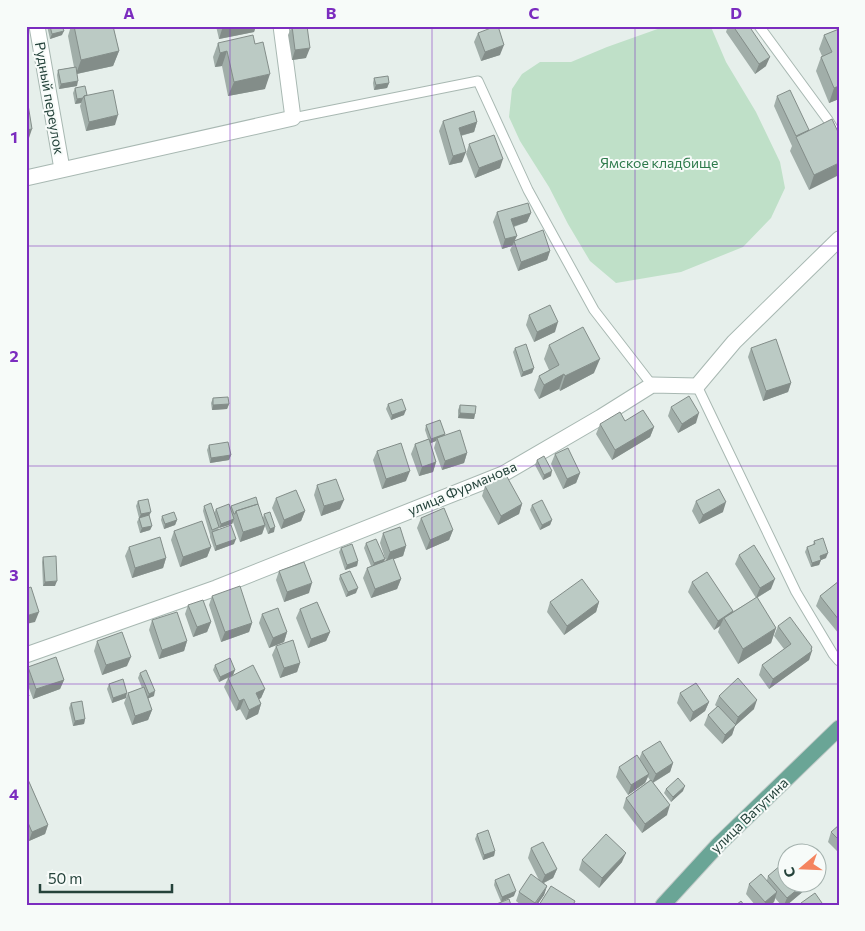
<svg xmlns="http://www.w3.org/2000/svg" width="865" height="931" viewBox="0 0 865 931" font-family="Commissioner,sans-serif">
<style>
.green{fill:#bfe0c8}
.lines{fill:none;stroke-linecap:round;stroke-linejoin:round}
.service-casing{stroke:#a8b8b2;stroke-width:11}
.minor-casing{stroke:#a8b8b2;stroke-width:17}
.primary-casing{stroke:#c2cac8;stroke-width:17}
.service{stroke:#fff;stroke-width:9}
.minor{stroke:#fff;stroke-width:15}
.primary{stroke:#6aa596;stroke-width:15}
.wall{fill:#a1aea9}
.shaded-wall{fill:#838d89}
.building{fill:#bbcac4;stroke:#838d89}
.grid{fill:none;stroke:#7b2cbf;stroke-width:1;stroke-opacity:0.55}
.labels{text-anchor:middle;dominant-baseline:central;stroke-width:4;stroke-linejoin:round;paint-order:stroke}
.street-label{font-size:14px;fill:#24423a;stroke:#f7fbf9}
.park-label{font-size:14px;fill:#2d7a4b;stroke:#f7fbf9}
.neatline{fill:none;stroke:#7b2cbf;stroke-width:2}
.grid-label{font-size:16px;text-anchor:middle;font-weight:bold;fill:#7b2cbf}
</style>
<rect width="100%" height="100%" fill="#e6efeb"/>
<!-- green -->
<path class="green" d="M 666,26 L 711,27 L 726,62 L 756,112 L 780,162 L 785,188 L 771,218 L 743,247 L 681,272 L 616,283 L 590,261 L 568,224 L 549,187 L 520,141 L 509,117 L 512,89 L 522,74 L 540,62 L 571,62 L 607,47 Z"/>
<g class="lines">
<defs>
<path id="service" d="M 759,26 L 828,120 L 839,138
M 293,118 L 478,81 L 528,190 L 594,310 L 652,385
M 697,386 L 796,592 L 833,654 L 839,661"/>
<path id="minor" d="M 37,26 L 62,169
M 26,178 L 293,118 L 281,26
M 26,655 L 216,588 L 503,474 L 601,417 L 652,385 L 697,386 L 734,342 L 839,239"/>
<path id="primary" d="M 663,905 L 718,845 L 839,728"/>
</defs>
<!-- service casing -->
<use href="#service" class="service-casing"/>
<!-- minor casing -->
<use href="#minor" class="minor-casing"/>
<!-- primary casing -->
<use href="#primary" class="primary-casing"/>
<!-- service -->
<use href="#service" class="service"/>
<!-- minor -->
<use href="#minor" class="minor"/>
<!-- primary -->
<use href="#primary" class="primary"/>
</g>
<!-- wall -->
<path class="wall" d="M 47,26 L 62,26 L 62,35 L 50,39 Z
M 71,26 L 113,26 L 119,51 L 113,66 L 77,74 L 77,86 L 59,89 L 57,75 L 58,70 L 74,67 L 68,36 Z
M 216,26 L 256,26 L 254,32 L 219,39 Z
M 292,26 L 306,58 L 292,60 L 288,35 Z
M 728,26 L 749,26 L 766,66 L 755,74 L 726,32 Z
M 839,29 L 839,99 L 829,103 L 816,71 L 821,57 L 822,56 L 819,49 L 824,35 Z
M 478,33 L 500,55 L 481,61 L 474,42 Z
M 218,43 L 265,89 L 228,96 L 222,66 L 215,67 L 213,57 Z
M 374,78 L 389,83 L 387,88 L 374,90 L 373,83 Z
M 75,88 L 87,95 L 115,125 L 86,131 L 80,106 L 81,103 L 75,104 L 73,93 Z
M 777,96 L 809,130 L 839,134 L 809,190 L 790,151 L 792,146 L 774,106 Z
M 443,121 L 477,122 L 474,132 L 461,136 L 462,162 L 449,165 L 439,131 Z
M 469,144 L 500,168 L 475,178 L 466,154 Z
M 497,212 L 531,213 L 527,222 L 514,227 L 515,240 L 550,251 L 547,260 L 518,271 L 510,250 L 512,246 L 502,249 L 493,222 Z
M 529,315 L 555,332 L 534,342 L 526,325 Z
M 549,345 L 594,373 L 560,391 L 559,389 L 539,399 L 534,390 L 539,376 L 549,370 L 544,359 Z
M 515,348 L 534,368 L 532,373 L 521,377 L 513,352 Z
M 751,348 L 791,383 L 788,392 L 763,401 L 748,357 Z
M 213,398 L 229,404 L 227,409 L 212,410 L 211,403 Z
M 388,404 L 404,415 L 391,420 L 386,409 Z
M 460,405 L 475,414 L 474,419 L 458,418 L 458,410 Z
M 671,407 L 696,423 L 678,433 L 668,416 Z
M 625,421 L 654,427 L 650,437 L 612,460 L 596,434 L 600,424 Z
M 426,425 L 444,436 L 467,453 L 464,463 L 442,470 L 434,448 L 436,441 L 430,443 L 436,462 L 433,472 L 419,476 L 411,454 L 415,444 L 428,439 L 425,430 Z
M 209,445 L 231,455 L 229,460 L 210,463 L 207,450 Z
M 377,451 L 406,481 L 382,489 L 373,460 Z
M 555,454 L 580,473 L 576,483 L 563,489 L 551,464 Z
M 537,460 L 551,476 L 543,480 L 535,465 Z
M 317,485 L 340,509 L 321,516 L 314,495 Z
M 485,486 L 522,504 L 519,514 L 498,525 L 482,496 Z
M 276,498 L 305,511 L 301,521 L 281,529 L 272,508 Z
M 138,501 L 149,516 L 152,526 L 150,530 L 140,533 L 137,522 L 139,518 L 136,506 Z
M 696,501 L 723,512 L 699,524 L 692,511 Z
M 532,505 L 552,520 L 550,525 L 540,530 L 530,510 Z
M 204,506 L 214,513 L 216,509 L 230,508 L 231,506 L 263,518 L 264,514 L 274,532 L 268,534 L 265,526 L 262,534 L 240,542 L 233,522 L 232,524 L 219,528 L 218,529 L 234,544 L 215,551 L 210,537 L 210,535 L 203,511 Z
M 162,516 L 177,520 L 175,525 L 164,529 L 161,520 Z
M 421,518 L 453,530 L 449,540 L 426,550 L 417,528 Z
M 174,531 L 211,547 L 207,557 L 180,567 L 171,540 Z
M 383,533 L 406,546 L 403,556 L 393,559 L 401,579 L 397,589 L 371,598 L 363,578 L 367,568 L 371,566 L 364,548 L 366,543 L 385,559 L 383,562 L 386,561 L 380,543 Z
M 814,541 L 826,558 L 821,560 L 819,565 L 811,567 L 805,552 L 807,547 L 813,545 Z
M 129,547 L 166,558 L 163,568 L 132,578 L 125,556 Z
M 341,548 L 358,561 L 357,566 L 345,570 L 339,552 Z
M 739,555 L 771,589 L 757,598 L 776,628 L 771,643 L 738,664 L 718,632 L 720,626 L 714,630 L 688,592 L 692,582 L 733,611 L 732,612 L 756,598 L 735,564 Z
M 43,557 L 55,586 L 43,586 L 42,562 Z
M 279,571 L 309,593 L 284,602 L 276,580 Z
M 340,575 L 356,593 L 346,597 L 339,579 Z
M 839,581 L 839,634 L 816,606 L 820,596 Z
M 212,596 L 252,623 L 249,632 L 221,642 L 209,605 Z
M 550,602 L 599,602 L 596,612 L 564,635 L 547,612 Z
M 188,605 L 211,622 L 207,632 L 193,637 L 185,614 Z
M 300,609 L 330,632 L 326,641 L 308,648 L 296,618 Z
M 262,614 L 287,632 L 284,642 L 269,648 L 259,623 Z
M 152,620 L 187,641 L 184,651 L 159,659 L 149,630 Z
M 778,626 L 812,647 L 809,660 L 769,689 L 759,675 L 762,665 L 784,649 L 774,636 Z
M 97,641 L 127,666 L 102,675 L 94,651 Z
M 276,646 L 300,663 L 297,672 L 280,678 L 272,655 Z
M 215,665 L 235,670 L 233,675 L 219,682 L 213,670 Z
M 28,667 L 64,680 L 60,689 L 33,699 L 26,680 L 26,672 Z
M 140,673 L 154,696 L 148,698 L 152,710 L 148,720 L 132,725 L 124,703 L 128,693 L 142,688 L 138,678 Z
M 228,678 L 265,689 L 261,698 L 259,699 L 261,704 L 258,714 L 246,720 L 240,709 L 236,711 L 224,687 Z
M 109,684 L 126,698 L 112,703 L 107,689 Z
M 680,693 L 709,702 L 705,711 L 690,722 L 677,703 Z
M 719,696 L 754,709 L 735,726 L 732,735 L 722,744 L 704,725 L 708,715 L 717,707 L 715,705 Z
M 71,703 L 85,719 L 84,724 L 73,726 L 69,708 Z
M 642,752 L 673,763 L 670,772 L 653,783 L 667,815 L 642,833 L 623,808 L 626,798 L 650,780 L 648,777 L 645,783 L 628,795 L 616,777 L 619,767 L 639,759 Z
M 26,775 L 48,825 L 45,834 L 29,841 L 26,836 Z
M 666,789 L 683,791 L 671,802 L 664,793 Z
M 839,825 L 839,853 L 828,842 L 831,832 Z
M 477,834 L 495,851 L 494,856 L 483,860 L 475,839 Z
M 531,848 L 557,869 L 553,878 L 544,883 L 547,886 L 544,895 L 537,905 L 521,905 L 516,901 L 519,892 L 539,880 L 528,858 Z
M 582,860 L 622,862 L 599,888 L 579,870 Z
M 768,876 L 788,884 L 812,884 L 787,905 L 781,905 L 775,898 L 774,902 L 770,905 L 755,905 L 746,894 L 749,884 L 767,880 Z
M 495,880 L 514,896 L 501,902 L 494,885 Z"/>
<!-- shaded-wall -->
<path class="shaded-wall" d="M 223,26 L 256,26 L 254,32 L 219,39 Z
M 64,31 L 62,35 L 50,39 L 52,34 Z
M 504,45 L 500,55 L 481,61 L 485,52 Z
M 310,48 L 306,58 L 292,60 L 295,50 Z
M 119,51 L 113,66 L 76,74 L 81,60 Z
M 227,51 L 222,66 L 215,67 L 220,53 Z
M 770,57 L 766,66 L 755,74 L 759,64 Z
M 270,74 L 265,89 L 228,96 L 234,82 Z
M 78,81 L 77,86 L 59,89 L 61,84 Z
M 389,83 L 387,88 L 374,90 L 376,85 Z
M 839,86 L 839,99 L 829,103 L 834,88 Z
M 83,98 L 81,103 L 75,104 L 77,99 Z
M 118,115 L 115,125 L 86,131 L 89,122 Z
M 477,122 L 474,132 L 455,137 L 459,128 Z
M 32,129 L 29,138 L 26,139 L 26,130 Z
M 466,152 L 462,162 L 449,165 L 453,156 Z
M 503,159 L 500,168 L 475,178 L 479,168 Z
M 839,163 L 839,175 L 809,190 L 814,175 Z
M 531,213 L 527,222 L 508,228 L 511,219 Z
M 517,236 L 512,246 L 502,249 L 505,239 Z
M 550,251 L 547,260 L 518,271 L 521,262 Z
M 558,322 L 555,332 L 534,342 L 537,332 Z
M 600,359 L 594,373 L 560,391 L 565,376 Z
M 534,368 L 532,373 L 521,377 L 523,372 Z
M 564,374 L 559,389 L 539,399 L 544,385 Z
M 791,383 L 788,392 L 763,401 L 766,391 Z
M 229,404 L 227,409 L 212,410 L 213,405 Z
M 406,410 L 404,415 L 391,420 L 392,415 Z
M 460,413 L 475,414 L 474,419 L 458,418 Z
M 699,413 L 696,423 L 678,433 L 682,424 Z
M 654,427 L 650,437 L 612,460 L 615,450 Z
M 445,434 L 443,439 L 437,438 L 436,441 L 429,444 L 431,439 Z
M 467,453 L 464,463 L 442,470 L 445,461 Z
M 231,455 L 229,460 L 210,463 L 211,458 Z
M 436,462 L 433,472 L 419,476 L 422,467 Z
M 410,471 L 406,481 L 382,489 L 386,479 Z
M 552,471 L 551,476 L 543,480 L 544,475 Z
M 580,473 L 576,483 L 563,489 L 567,479 Z
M 344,500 L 340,509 L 321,516 L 324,506 Z
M 726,502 L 723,512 L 699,524 L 703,515 Z
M 522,504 L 519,514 L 498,525 L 501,516 Z
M 305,511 L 301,521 L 281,529 L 284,520 Z
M 151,512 L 149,516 L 139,518 L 141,514 Z
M 234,519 L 232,524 L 219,528 L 221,524 Z
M 177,520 L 175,525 L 164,529 L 165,524 Z
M 552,520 L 550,525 L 540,530 L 542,525 Z
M 265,525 L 262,534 L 240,542 L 243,532 Z
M 152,526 L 150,530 L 140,533 L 142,528 Z
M 275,527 L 274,532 L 268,534 L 270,529 Z
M 453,530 L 449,540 L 426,550 L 430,540 Z
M 236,539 L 234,544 L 215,551 L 216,546 Z
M 406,546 L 403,556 L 386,562 L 390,552 Z
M 211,547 L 207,557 L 180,567 L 183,557 Z
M 828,553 L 826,558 L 821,560 L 819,565 L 811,567 L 812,563 L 820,556 Z
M 166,558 L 163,568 L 132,578 L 135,568 Z
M 385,559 L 383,564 L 372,568 L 374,563 Z
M 358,561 L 357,566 L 345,570 L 347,565 Z
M 401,579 L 397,589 L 371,598 L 375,589 Z
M 775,579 L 771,589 L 756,598 L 760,588 Z
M 57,581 L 55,586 L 43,586 L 45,582 Z
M 312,583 L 309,593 L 284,602 L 287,592 Z
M 358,588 L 356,593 L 346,597 L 348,592 Z
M 599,602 L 596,612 L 564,635 L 567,626 Z
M 733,611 L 729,620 L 724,618 L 720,626 L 714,630 L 718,621 Z
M 39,612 L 35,622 L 26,624 L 26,616 Z
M 211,622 L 207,632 L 193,637 L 197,627 Z
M 252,623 L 249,632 L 221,642 L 225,632 Z
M 776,628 L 771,643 L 738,664 L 743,649 Z
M 287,632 L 284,642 L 269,648 L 273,638 Z
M 330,632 L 326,641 L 308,648 L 311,639 Z
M 187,641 L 184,651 L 159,659 L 162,650 Z
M 812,647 L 811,652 L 812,651 L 809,660 L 769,689 L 773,679 Z
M 131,657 L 127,666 L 102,675 L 106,665 Z
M 300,663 L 297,672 L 280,678 L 284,668 Z
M 235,670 L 233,675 L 219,682 L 220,677 Z
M 64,680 L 60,689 L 33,699 L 36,689 Z
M 265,689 L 261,698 L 252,703 L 256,693 Z
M 155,691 L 154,696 L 147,699 L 149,694 Z
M 127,693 L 126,698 L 112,703 L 113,698 Z
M 29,696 L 26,703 L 26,697 Z
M 244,699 L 240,709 L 236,711 L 239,701 Z
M 757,700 L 754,709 L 735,726 L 732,735 L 722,744 L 725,735 L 735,725 L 738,717 Z
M 709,702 L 705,711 L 690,722 L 693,712 Z
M 261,704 L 258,714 L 246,720 L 249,710 Z
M 152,710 L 148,720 L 132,725 L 135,716 Z
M 85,719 L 84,724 L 73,726 L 75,721 Z
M 673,763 L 670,772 L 652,783 L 656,774 Z
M 649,774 L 645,783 L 628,795 L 631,785 Z
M 685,786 L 683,791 L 671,802 L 673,797 Z
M 670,805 L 667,815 L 642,833 L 645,824 Z
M 48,825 L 45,834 L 29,841 L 32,832 Z
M 495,851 L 494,856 L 483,860 L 484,855 Z
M 626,853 L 622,862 L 599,888 L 602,878 Z
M 557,869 L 553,878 L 541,884 L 545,875 Z
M 804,884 L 812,884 L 787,905 L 784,905 L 787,898 Z
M 547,886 L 544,895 L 537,905 L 535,905 Z
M 516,891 L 514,896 L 501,902 L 502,897 Z
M 777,892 L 774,902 L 770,905 L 764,905 L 765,902 Z"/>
<!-- building -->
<path class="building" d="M 50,26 L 62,26 L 64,31 L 52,34 Z
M 74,26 L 113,26 L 119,51 L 81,60 Z
M 292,26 L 307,26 L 310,48 L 295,50 Z
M 496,26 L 498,26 L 504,45 L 485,52 L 478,33 Z
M 733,26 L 749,26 L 770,57 L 759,64 Z
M 839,29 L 839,86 L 834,88 L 821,57 L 832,52 L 824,35 Z
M 253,35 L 255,44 L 263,42 L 270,74 L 234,82 L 227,51 L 220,53 L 218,43 Z
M 76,67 L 78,81 L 61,84 L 58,70 Z
M 388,76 L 389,83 L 376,85 L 374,78 Z
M 85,86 L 87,95 L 84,96 L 83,98 L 77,99 L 75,88 Z
M 113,90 L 118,115 L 89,122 L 84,96 Z
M 790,90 L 809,130 L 796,136 L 777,96 Z
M 26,92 L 32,129 L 26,130 Z
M 474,111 L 477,122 L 459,128 L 466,152 L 453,156 L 443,121 Z
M 832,119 L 839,134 L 839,163 L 814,175 L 796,137 Z
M 494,135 L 503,159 L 479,168 L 469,144 Z
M 528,203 L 531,213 L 511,219 L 517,236 L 505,239 L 497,212 Z
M 543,230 L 550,251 L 521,262 L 514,241 Z
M 550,305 L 558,322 L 537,332 L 529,315 Z
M 583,327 L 600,359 L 565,376 L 564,374 L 544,385 L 539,376 L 559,365 L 549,345 Z
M 776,339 L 791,383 L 766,391 L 751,348 Z
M 526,344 L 534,368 L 523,372 L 515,348 Z
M 689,396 L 699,413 L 682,424 L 671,407 Z
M 228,397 L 229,404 L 213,405 L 213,398 Z
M 402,399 L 406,410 L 392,415 L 388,404 Z
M 460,405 L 476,406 L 475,414 L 460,413 Z
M 643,410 L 654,427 L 615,450 L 600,424 L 620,412 L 625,421 Z
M 440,420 L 445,434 L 431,439 L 426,425 Z
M 460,430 L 467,453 L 445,461 L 437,438 Z
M 429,439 L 436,462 L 422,467 L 415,444 Z
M 228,442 L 231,455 L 211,458 L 209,445 Z
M 401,443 L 410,471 L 386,479 L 377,451 Z
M 568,448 L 580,473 L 567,479 L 555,454 Z
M 544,456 L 552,471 L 544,475 L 537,460 Z
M 506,475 L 522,504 L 501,516 L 485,486 Z
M 336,479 L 344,500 L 324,506 L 317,485 Z
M 719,489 L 726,502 L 703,515 L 696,501 Z
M 296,490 L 305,511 L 284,520 L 276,498 Z
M 256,497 L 258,504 L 236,511 L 235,514 L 234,514 L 231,506 Z
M 148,499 L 151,512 L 141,514 L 138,501 Z
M 542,500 L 552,520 L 542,525 L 532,505 Z
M 211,503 L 219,527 L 212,530 L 204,506 Z
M 229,504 L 234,519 L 221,524 L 216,509 Z
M 258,504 L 265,525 L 243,532 L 236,511 Z
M 444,508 L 453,530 L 430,540 L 421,518 Z
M 174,512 L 177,520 L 165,524 L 162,516 Z
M 270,512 L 275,527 L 270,529 L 264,514 Z
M 149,515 L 152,526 L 142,528 L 139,518 Z
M 202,521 L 211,547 L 183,557 L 174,531 Z
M 231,525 L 236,539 L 216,546 L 212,532 Z
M 400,527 L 406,546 L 390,552 L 383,533 Z
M 160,537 L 166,558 L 135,568 L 129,547 Z
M 823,538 L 828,553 L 820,556 L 821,560 L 812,563 L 807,547 L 815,544 L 814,541 Z
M 376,539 L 385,559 L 374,563 L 366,543 Z
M 352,544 L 358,561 L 347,565 L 341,548 Z
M 754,545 L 775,579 L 760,588 L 739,555 Z
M 56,556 L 57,581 L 45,582 L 43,557 Z
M 393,558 L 401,579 L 375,589 L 367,568 Z
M 304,562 L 312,583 L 287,592 L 279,571 Z
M 350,571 L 358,588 L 348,592 L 340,575 Z
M 707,572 L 733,611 L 718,621 L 692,582 Z
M 582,579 L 599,602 L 567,626 L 550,602 Z
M 839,581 L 839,620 L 820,596 Z
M 240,586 L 252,623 L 225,632 L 212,596 Z
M 31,587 L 39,612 L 26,616 L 26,589 Z
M 757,597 L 776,628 L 743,649 L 724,618 Z
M 203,600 L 211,622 L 197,627 L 188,605 Z
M 317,602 L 330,632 L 311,639 L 300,609 Z
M 278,608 L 287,632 L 273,638 L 262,614 Z
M 177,612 L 187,641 L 162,650 L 152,620 Z
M 790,617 L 812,647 L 811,649 L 812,651 L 773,679 L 762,665 L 791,644 L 778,626 Z
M 122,632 L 131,657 L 106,665 L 97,641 Z
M 293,640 L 300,663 L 284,668 L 276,646 Z
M 56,657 L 64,680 L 36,689 L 28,667 Z
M 230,658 L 235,670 L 220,677 L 215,665 Z
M 253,665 L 265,689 L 256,693 L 261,704 L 249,710 L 244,699 L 239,701 L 228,678 Z
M 146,670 L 155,691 L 149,694 L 140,673 Z
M 738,678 L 757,700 L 738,717 L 719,696 Z
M 123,679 L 127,693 L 113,698 L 109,684 Z
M 696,683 L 709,702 L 693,712 L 680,693 Z
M 144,687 L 152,710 L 135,716 L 128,693 Z
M 26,688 L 29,696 L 26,697 Z
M 82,701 L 85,719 L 75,721 L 71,703 Z
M 718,706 L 736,725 L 725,735 L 708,715 Z
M 660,741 L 673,763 L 656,774 L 642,752 Z
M 637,755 L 649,774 L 631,785 L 619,767 Z
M 26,775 L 48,825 L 32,832 L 26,818 Z
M 678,778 L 685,786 L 673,797 L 666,789 Z
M 651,780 L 670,805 L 645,824 L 626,798 Z
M 839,825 L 839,840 L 831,832 Z
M 488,830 L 495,851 L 484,855 L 477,834 Z
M 606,834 L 626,853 L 602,878 L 582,860 Z
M 543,842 L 557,869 L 545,875 L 531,848 Z
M 798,850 L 801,854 L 794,854 Z
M 788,859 L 788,884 L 804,884 L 787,898 L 768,876 Z
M 509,874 L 516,891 L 502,897 L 495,880 Z
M 531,874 L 547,886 L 535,903 L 519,892 Z
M 761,874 L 777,892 L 765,902 L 749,884 Z
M 551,886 L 575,901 L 573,905 L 539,905 Z
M 815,893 L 822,903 L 820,905 L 802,905 L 801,903 Z
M 509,899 L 511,905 L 494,905 Z
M 741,901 L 744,905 L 736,905 Z"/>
<!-- grid -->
<path class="grid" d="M 230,26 L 230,905M 432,26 L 432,905M 635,26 L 635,905M 26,246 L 839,246M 26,466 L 839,466M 26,684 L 839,684"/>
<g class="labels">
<!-- street labels -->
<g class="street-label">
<text transform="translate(50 98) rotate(80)">Рудный переулок</text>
<text transform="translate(462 488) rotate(-23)">улица Фурманова</text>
<text transform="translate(749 815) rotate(-44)">улица Ватутина</text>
</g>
<!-- park labels -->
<g class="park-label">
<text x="659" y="162">Ямское кладбище</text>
</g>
</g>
<!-- border -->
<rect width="865" height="931" fill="none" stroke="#f7fbf9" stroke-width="55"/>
<!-- north arrow -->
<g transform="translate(802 868) rotate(251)"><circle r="24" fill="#f7fbf9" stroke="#a3b1ad"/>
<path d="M0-4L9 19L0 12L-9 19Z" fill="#f4845f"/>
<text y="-8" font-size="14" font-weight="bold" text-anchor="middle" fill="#24423a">С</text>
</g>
<!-- scale -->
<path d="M40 884v8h132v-8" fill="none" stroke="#24423a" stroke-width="2.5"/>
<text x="48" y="884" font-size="15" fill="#24423a" stroke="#f7fbf9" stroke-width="4" paint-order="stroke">50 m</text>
<rect x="28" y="28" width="810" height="876" class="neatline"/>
<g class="grid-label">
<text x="129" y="19">A</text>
<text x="331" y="19">B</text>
<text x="534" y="19">C</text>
<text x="736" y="19">D</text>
<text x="14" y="143">1</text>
<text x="14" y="362">2</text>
<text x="14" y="581">3</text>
<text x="14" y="800">4</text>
</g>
</svg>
